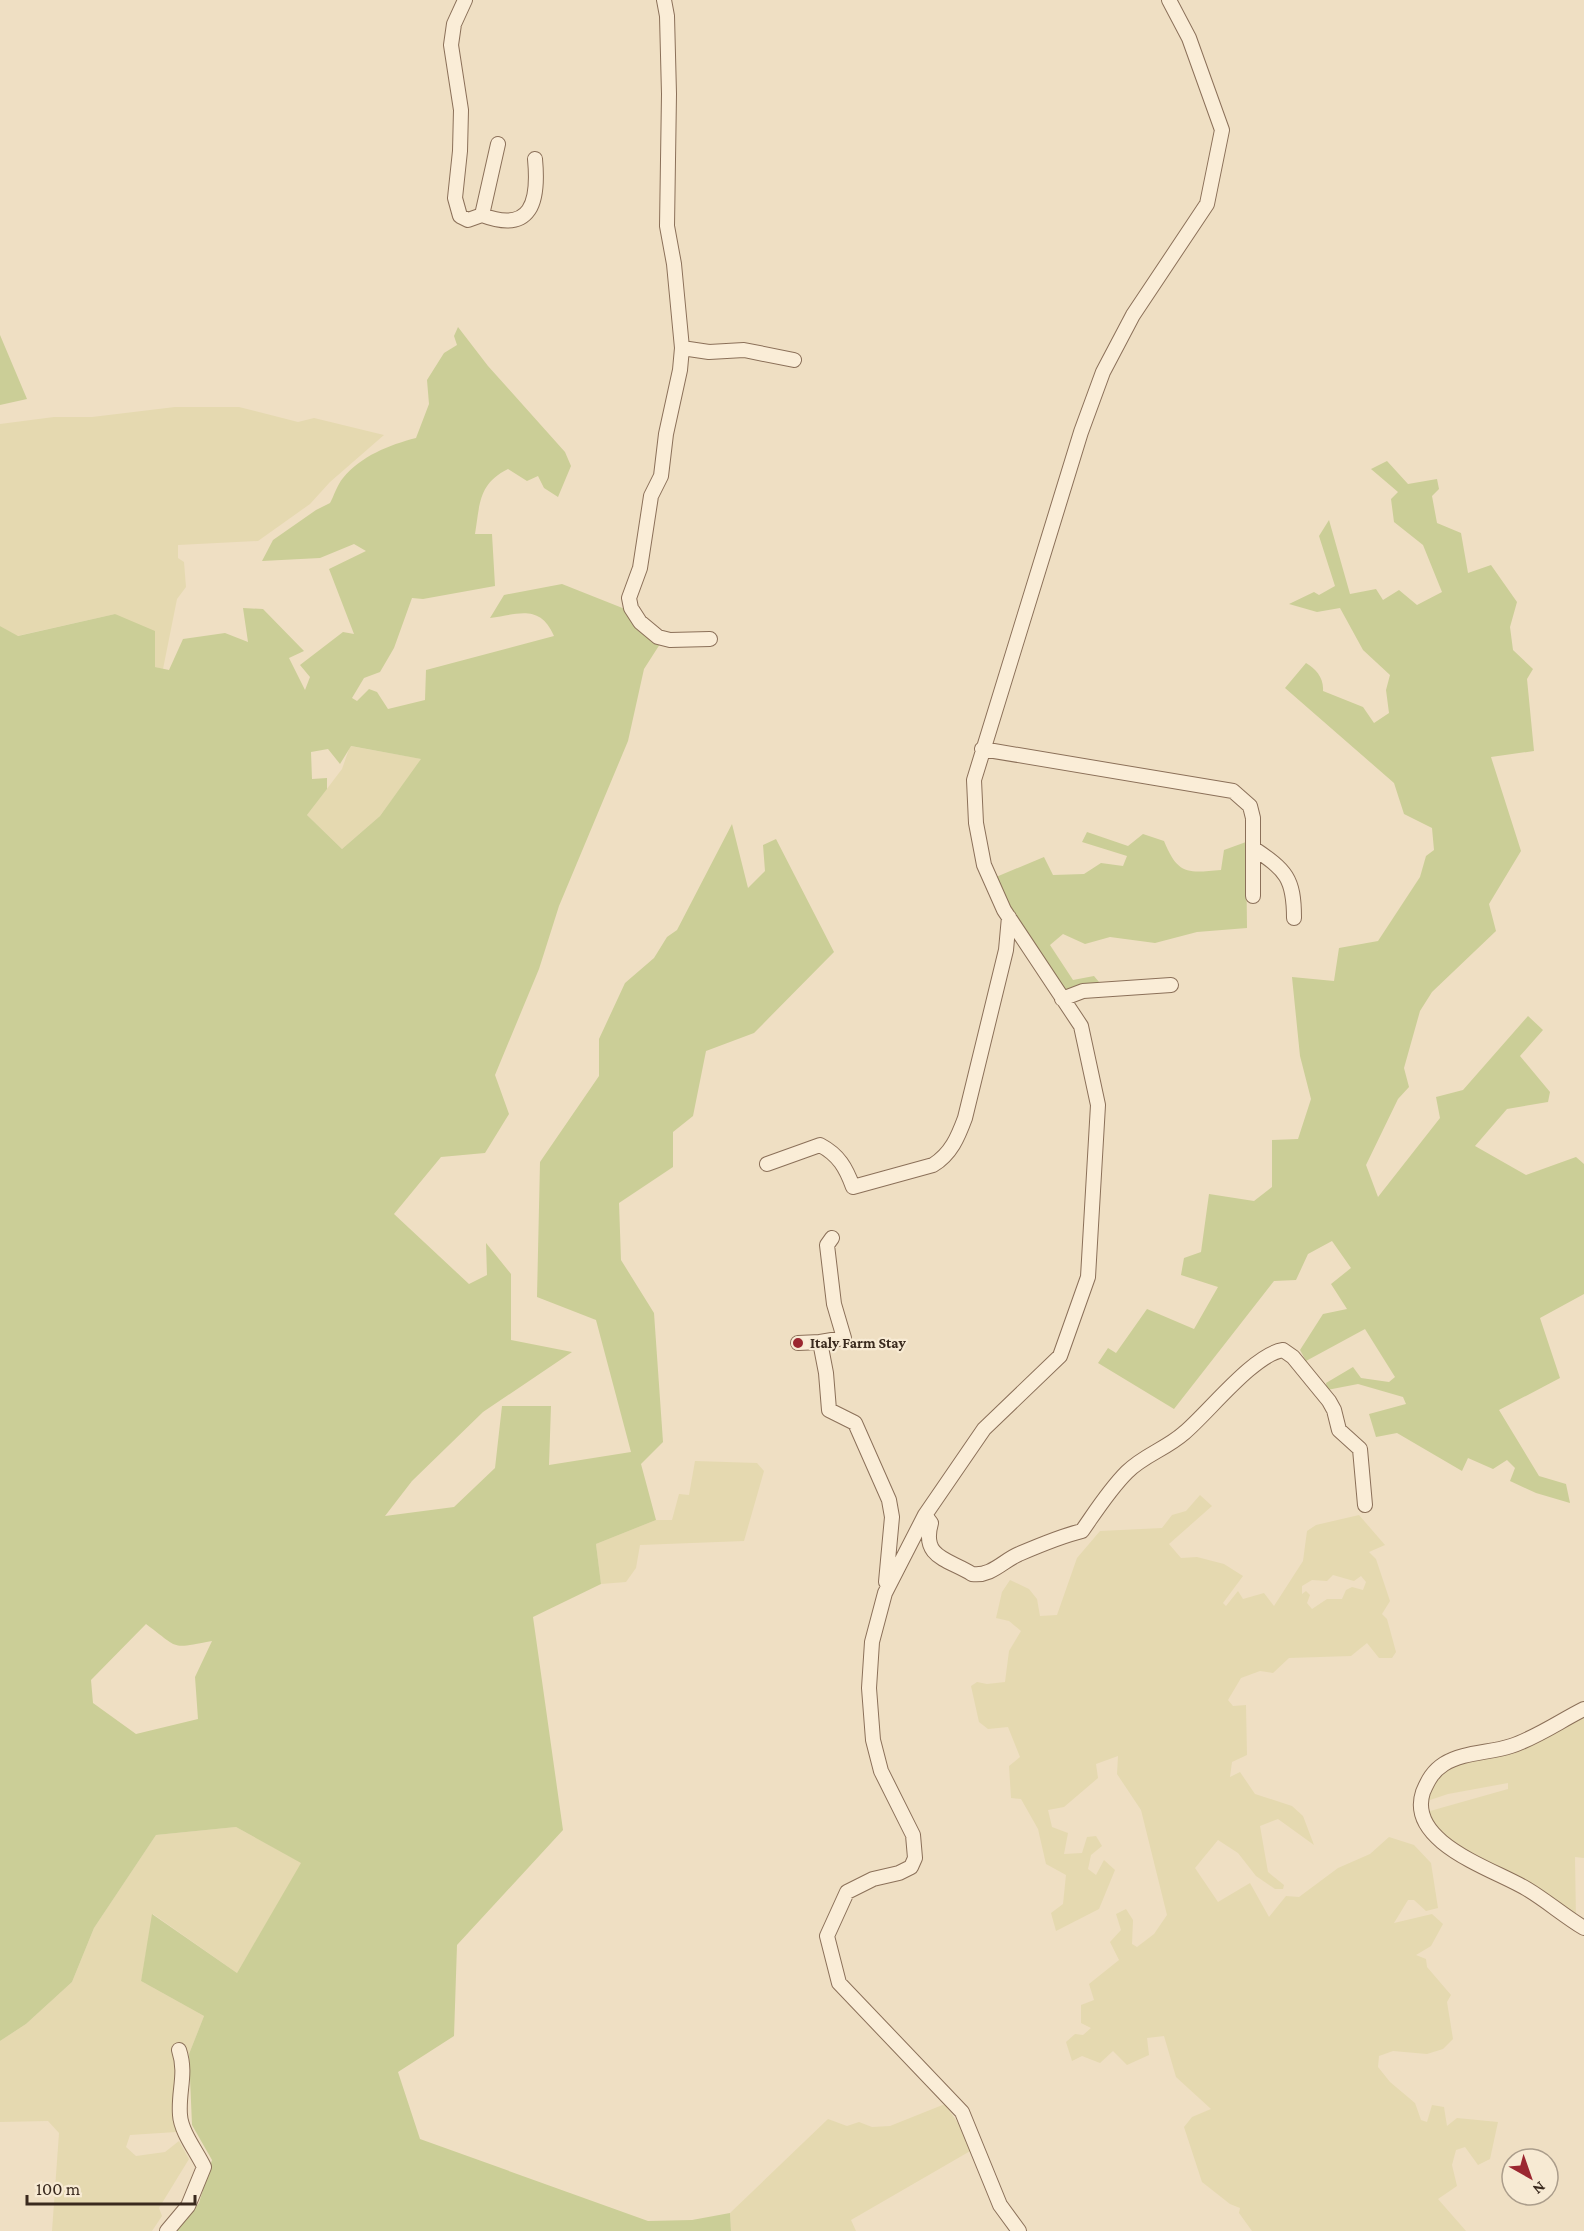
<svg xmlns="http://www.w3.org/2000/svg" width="1584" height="2231" viewBox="0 0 1584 2231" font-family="'Crimson Pro',serif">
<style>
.farmland{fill:#e5d9b0;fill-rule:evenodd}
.green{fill:#cbce97;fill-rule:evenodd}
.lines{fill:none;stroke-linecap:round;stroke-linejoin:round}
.minor-casing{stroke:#8b7059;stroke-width:16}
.minor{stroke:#faedd7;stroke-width:14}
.poi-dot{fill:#9b2730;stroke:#f7ead3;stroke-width:2}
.labels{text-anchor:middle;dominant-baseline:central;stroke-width:4.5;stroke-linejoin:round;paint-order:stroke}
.poi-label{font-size:15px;font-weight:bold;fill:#3a2a1e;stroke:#f7ead3;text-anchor:start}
</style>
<rect width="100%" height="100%" fill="#efdfc3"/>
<!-- farmland -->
<path class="farmland" d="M 175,407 L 239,407 L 298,422 L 314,418 L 384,435 L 330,482 L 310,504 L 258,541 L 178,545 L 178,558 L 184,562 L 186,587 L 177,599 L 163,669 L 155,667 L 115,614 L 17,636 L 0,626 L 0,424 L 54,417 L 92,417 Z
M 350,746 L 422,759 L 380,816 L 342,849 L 307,815 L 342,769 Z
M 695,1461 L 757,1463 L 764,1471 L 744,1541 L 640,1545 L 636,1568 L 626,1582 L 601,1584 L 596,1544 L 656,1520 L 672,1520 L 679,1494 L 689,1495 Z
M 1200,1495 L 1212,1506 L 1169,1544 L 1181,1558 L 1197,1557 L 1224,1564 L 1243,1576 L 1223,1603 L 1226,1606 L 1238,1591 L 1243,1599 L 1264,1593 L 1274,1606 L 1303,1561 L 1307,1531 L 1316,1525 L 1359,1515 L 1385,1545 L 1369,1552 L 1376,1559 L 1390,1601 L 1382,1614 L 1387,1619 L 1396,1652 L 1392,1658 L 1379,1658 L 1367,1643 L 1351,1656 L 1289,1658 L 1273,1673 L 1260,1671 L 1241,1678 L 1228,1700 L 1233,1706 L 1246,1705 L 1247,1755 L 1232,1762 L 1230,1777 L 1240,1772 L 1255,1794 L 1292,1806 L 1303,1816 L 1314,1845 L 1278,1819 L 1260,1826 L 1268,1872 L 1284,1885 L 1283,1889 L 1275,1889 L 1256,1876 L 1238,1853 L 1218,1840 L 1195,1868 L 1218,1902 L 1250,1883 L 1269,1917 L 1286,1896 L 1299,1897 L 1338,1868 L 1370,1854 L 1389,1837 L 1414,1845 L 1431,1863 L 1438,1908 L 1426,1911 L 1414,1900 L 1408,1900 L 1394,1923 L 1432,1914 L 1443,1924 L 1431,1946 L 1416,1955 L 1426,1959 L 1427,1967 L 1451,1995 L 1447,2002 L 1453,2039 L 1443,2049 L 1427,2054 L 1393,2051 L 1379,2056 L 1378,2067 L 1390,2082 L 1415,2103 L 1421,2120 L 1427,2122 L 1432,2105 L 1444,2107 L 1447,2126 L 1457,2118 L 1498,2122 L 1490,2159 L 1478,2165 L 1465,2147 L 1456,2150 L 1452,2165 L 1457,2186 L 1438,2199 L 1466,2231 L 1252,2231 L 1239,2213 L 1240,2208 L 1230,2204 L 1202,2182 L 1184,2127 L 1192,2117 L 1211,2109 L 1176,2077 L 1164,2036 L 1147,2038 L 1149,2055 L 1127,2065 L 1113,2051 L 1100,2063 L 1082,2056 L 1072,2061 L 1066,2042 L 1075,2034 L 1083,2035 L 1091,2028 L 1081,2023 L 1081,2005 L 1094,2000 L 1089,1984 L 1119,1960 L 1110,1942 L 1121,1930 L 1116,1914 L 1126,1909 L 1133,1920 L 1132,1944 L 1137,1947 L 1154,1934 L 1167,1915 L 1141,1810 L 1117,1774 L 1118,1756 L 1096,1764 L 1098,1778 L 1064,1807 L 1048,1810 L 1052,1827 L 1068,1833 L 1064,1854 L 1082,1853 L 1087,1837 L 1096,1836 L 1102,1846 L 1091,1855 L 1088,1869 L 1096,1875 L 1104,1860 L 1115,1870 L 1099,1909 L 1056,1931 L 1051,1913 L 1063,1904 L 1066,1875 L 1046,1864 L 1038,1829 L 1021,1799 L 1011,1798 L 1009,1766 L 1020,1757 L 1008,1727 L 988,1729 L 979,1722 L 971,1686 L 977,1682 L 987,1684 L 1005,1682 L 1009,1651 L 1021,1631 L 1009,1621 L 996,1618 L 1002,1592 L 1010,1580 L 1029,1589 L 1037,1599 L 1040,1616 L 1057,1615 L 1077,1558 L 1100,1531 L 1162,1528 L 1172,1515 L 1186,1511 ZM 1333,1575 L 1354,1581 L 1361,1576 L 1366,1582 L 1363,1590 L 1352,1587 L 1346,1590 L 1342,1599 L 1327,1599 L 1312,1609 L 1307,1603 L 1310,1595 L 1306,1591 L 1302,1594 L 1302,1586 L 1312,1580 L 1327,1581 Z
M 1584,1714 L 1584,1858 L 1575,1857 L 1576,1920 L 1459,1851 L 1423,1813 L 1508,1789 L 1508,1783 L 1448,1794 L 1424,1802 L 1433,1778 L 1455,1764 L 1505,1754 Z
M 236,1827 L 302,1863 L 237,1973 L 153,1914 L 141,1981 L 204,2016 L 189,2054 L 180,2045 L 176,2132 L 130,2135 L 126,2147 L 136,2156 L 165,2152 L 179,2141 L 189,2159 L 159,2208 L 162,2216 L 152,2231 L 52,2231 L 59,2133 L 48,2121 L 0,2122 L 0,2041 L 26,2024 L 72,1982 L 94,1928 L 156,1835 Z
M 945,2104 L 964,2132 L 972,2150 L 851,2220 L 856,2231 L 731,2231 L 730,2213 L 828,2119 L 847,2126 L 859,2122 L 872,2127 L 890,2126 Z"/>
<!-- green -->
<path class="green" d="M 458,327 L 488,366 L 565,452 L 571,466 L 558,497 L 544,488 L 538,476 L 527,481 L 508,469 C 478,484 480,504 475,534 L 492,534 L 495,586 L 423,599 L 412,598 L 394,648 L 380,672 L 364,678 L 352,698 L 357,701 L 369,689 L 377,692 L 388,709 L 425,700 L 426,670 L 554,636 C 540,604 519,614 490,618 L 504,595 L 562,584 L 625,609 L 660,644 L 644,669 L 628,741 L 559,906 L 539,969 L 495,1075 L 509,1114 L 485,1153 L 441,1157 L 394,1214 L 469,1284 L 487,1275 L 486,1243 L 511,1274 L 511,1340 L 572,1352 L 483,1412 L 412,1481 L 385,1516 L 454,1507 L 495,1468 L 502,1406 L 551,1406 L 549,1465 L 631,1452 L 596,1320 L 537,1297 L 540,1162 L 599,1076 L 599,1039 L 625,983 L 654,958 L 667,937 L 677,930 L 732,824 L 748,888 L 765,871 L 763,845 L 776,839 L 834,952 L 754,1033 L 706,1051 L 693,1116 L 673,1132 L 673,1167 L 619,1203 L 621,1260 L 654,1313 L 663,1442 L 641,1464 L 656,1520 L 596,1544 L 601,1584 L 533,1617 L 563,1830 L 457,1945 L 454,2036 L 398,2072 L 420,2139 L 648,2221 L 692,2220 L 730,2213 L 731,2231 L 176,2231 L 199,2203 L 212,2160 L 192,2125 L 189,2054 L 204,2016 L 141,1981 L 152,1914 L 237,1973 L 301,1863 L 236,1827 L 156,1835 L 94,1928 L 72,1982 L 26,2024 L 0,2041 L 0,626 L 18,636 L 115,614 L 155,631 L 155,667 L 169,670 L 183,639 L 225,633 L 248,642 L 243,608 L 263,609 L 304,651 L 289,658 L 305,690 L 310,677 L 300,665 L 343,632 L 354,634 L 329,569 L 366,551 L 354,544 L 320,558 L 262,561 L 273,540 L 316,510 L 330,503 C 334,496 337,485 343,478 C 361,456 389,445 416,438 L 429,404 L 427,380 L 444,353 L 457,345 L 454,336 ZM 351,746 L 421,759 L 380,816 L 342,849 L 307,815 L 327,789 L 327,778 L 312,779 L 311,752 L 328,749 L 340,764 ZM 146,1624 C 180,1649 169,1649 212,1641 L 195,1677 L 198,1719 L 136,1734 L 93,1703 L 91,1680 Z
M 0,335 L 27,399 L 0,405 Z
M 1387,461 L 1408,484 L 1437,479 L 1439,489 L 1432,496 L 1437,523 L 1461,533 L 1468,573 L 1491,565 L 1517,602 L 1510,627 L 1513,650 L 1533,669 L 1527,679 L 1534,751 L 1491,757 L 1521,851 L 1489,904 L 1496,931 L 1432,992 L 1420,1011 L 1404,1068 L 1409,1087 L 1398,1099 L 1366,1165 L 1378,1197 L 1440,1118 L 1436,1097 L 1463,1090 L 1528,1016 L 1543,1030 L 1520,1056 L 1550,1092 L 1548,1102 L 1507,1109 L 1475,1146 L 1526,1175 L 1576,1157 L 1584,1164 L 1584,1294 L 1540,1318 L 1560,1378 L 1499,1410 L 1539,1476 L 1566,1484 L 1570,1503 L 1536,1493 L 1510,1481 L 1515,1468 L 1507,1460 L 1493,1469 L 1468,1458 L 1462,1471 L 1397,1433 L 1376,1437 L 1369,1414 L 1406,1404 L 1403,1397 L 1358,1384 L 1327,1390 L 1326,1383 L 1353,1367 L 1361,1378 L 1389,1382 L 1395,1377 L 1365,1329 L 1306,1361 L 1300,1350 L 1323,1314 L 1347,1309 L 1331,1284 L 1351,1268 L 1332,1241 L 1308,1254 L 1296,1280 L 1274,1281 L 1174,1409 L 1098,1363 L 1108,1348 L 1116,1353 L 1147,1309 L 1194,1329 L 1218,1287 L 1181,1275 L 1184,1258 L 1201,1252 L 1209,1194 L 1254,1201 L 1272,1187 L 1272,1140 L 1298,1139 L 1311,1099 L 1300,1056 L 1292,977 L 1334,981 L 1339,948 L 1378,941 L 1420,877 L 1426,856 L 1434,850 L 1432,828 L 1404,814 L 1394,783 L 1285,688 L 1306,663 C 1316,669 1324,678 1323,691 L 1363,707 L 1374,723 L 1389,713 L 1386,690 L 1390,675 L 1363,650 L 1340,608 L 1317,612 L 1289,604 L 1314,592 L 1319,595 L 1335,586 L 1319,536 L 1329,520 L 1350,594 L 1376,589 L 1383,600 L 1399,590 L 1417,605 L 1442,592 L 1423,545 L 1394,522 L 1391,499 L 1398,492 L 1371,469 Z
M 1087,832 L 1128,846 L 1143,834 L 1164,841 C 1178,875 1187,873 1221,870 L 1224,850 L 1246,842 L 1247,928 L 1197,932 L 1155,943 L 1110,937 L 1085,944 L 1063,934 L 1050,945 L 1073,980 L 1094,976 L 1099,982 L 1065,992 L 1012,910 L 996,877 L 1044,857 L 1053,875 L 1084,874 L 1101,863 L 1123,866 L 1127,856 L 1082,842 Z"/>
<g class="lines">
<defs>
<path id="minor" d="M 465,0 L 454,24 L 451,45 L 461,110 L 460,151 L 455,198 L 460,216 L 468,220 L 482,215 C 532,234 539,201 535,159
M 664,0 L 667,16 L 669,94 L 667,226 L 674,264 L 682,348 L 680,370 L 666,434 L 661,476 L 651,496 L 640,568 L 629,598 L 631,608 L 640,622 L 658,637 L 670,640 L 710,639
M 482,215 L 498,144
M 682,348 L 709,352 L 744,350 L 794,360
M 982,749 L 1233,791 L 1250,806 L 1253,818 L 1253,896
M 1253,848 C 1286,870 1294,878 1294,918
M 1062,999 L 1083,991 L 1171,985
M 767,1164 L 820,1145 C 839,1155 846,1168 853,1187 L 933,1165 C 951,1154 958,1137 965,1118 L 1006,950 L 1009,917
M 832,1238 L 827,1245 L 834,1304 L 844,1338 L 820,1342 L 826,1373 L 829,1410 L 855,1423 L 889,1500 L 892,1517 L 886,1582
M 798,1343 L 820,1342
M 925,1515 L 931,1523 C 921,1558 948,1559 972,1574 C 991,1577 1004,1560 1019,1554 C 1040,1545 1061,1536 1082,1531 C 1096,1511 1109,1490 1127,1472 C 1144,1455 1166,1449 1184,1433 C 1208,1413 1254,1354 1283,1350 L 1293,1357 L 1329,1401 L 1334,1410 L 1339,1430 L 1360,1449 L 1365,1505
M 1584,1709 C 1560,1721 1536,1738 1511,1746 C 1490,1753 1463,1752 1444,1764 C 1433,1771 1428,1780 1423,1792 C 1406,1843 1494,1869 1527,1889 C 1547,1901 1564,1916 1584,1928
M 167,2231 L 188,2206 L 204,2167 C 197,2152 181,2132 180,2115 C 178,2091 187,2074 179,2050
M 1019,2231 L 1000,2205 L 962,2112 L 839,1983 L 827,1936 L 847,1892 L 873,1879 L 899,1873 L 911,1867 L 915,1858 L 913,1835 L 881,1771 L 873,1740 L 869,1688 L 872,1642 L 885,1593 L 925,1515 L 984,1429 L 1060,1356 L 1088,1277 L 1098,1105 L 1081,1026 L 1004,910 L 984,865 L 976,823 L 974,780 L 1081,432 L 1103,372 L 1133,315 L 1207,204 L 1222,130 L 1189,38 L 1169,0"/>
</defs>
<!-- minor casing -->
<use href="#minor" class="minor-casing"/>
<!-- minor -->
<use href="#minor" class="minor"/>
</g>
<!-- markers -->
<circle class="poi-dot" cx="798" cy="1343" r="6"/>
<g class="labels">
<!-- poi labels -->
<g class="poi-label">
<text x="810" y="1343">Italy Farm Stay</text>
</g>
</g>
<!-- north arrow -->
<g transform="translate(1530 2177) rotate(140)"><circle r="28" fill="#f7ead3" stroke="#ab9d8b" stroke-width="1.5"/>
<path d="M0-4.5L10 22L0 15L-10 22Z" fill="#9b2730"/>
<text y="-9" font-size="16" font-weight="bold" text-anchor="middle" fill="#3a2a1e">N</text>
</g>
<!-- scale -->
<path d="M27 2195v9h168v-9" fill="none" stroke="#3a2a1e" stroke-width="3"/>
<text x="36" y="2195" font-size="18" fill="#3a2a1e" stroke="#f7ead3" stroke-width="4.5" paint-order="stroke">100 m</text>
</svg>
